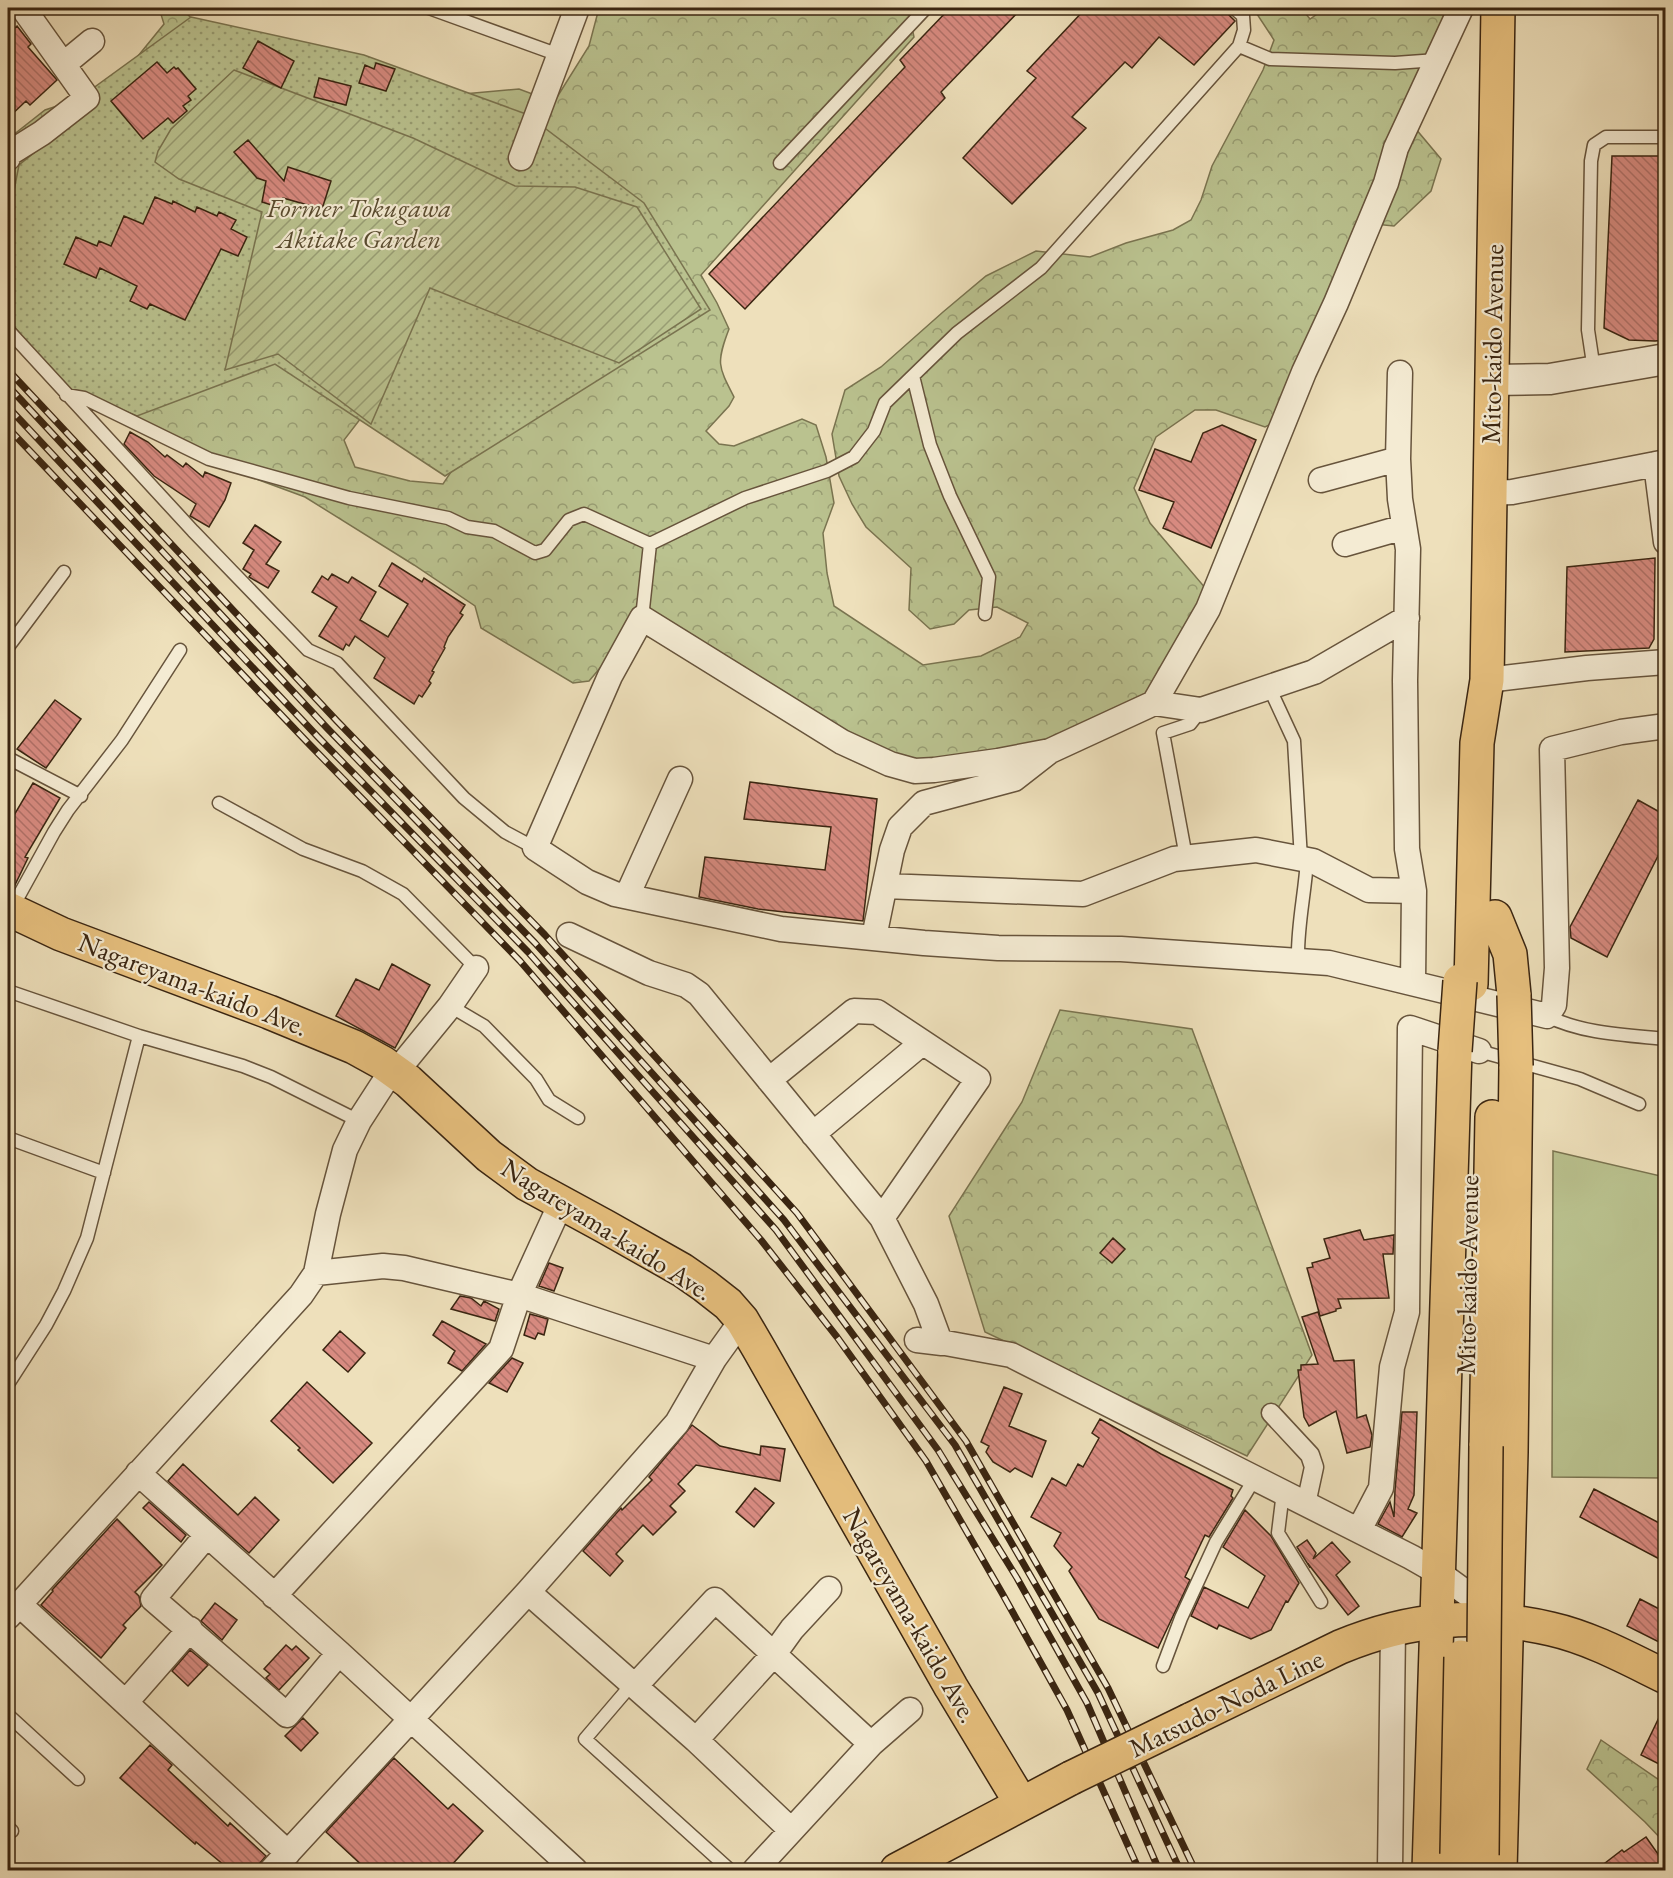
<svg xmlns="http://www.w3.org/2000/svg" width="1673" height="1878" viewBox="0 0 1673 1878" font-family="'EB Garamond',serif">
<style>
.forest{fill:url(#forest-crowns);stroke:#7a7450;stroke-width:1.5;fill-rule:evenodd}
.park{fill:url(#park-dots);stroke:#7a7450;stroke-width:1.5}
.garden{fill:url(#garden-furrows);stroke:#7a7450;stroke-width:1.5}
.pitch{fill:#bac28f;stroke:#7a7450;stroke-width:1.5}
.building{fill:url(#building-back-hatch);stroke:#3a2511;stroke-width:1.5}
.lines{fill:none;stroke-linecap:round;stroke-linejoin:round}
.minor-tunnel{stroke:#cabb99;stroke-width:24;stroke-dasharray:24 12;stroke-linecap:butt}
.service-casing{stroke:#67543c;stroke-width:15}
.pedestrian-casing{stroke:#67543c;stroke-width:21}
.minor-casing{stroke:#67543c;stroke-width:27}
.tertiary-casing{stroke:#67543c;stroke-width:33}
.primary-casing{stroke:#3a2511;stroke-width:36}
.trunk-casing{stroke:#3a2511;stroke-width:36}
.service{stroke:#f4ebd3;stroke-width:12}
.pedestrian{stroke:#f4ebd3;stroke-width:18}
.minor{stroke:#f4ebd3;stroke-width:24}
.tertiary{stroke:#f4ebd3;stroke-width:30}
.primary{stroke:#e7c07e;stroke-width:33}
.trunk{stroke:#e7c07e;stroke-width:33}
.rail-casing{stroke:#3a2511;stroke-width:7}
.rail{stroke:#f4ebd3;stroke-width:4.5;stroke-dasharray:14;stroke-linecap:butt}
.primary-bridge-casing{stroke:#3a2511;stroke-width:36;stroke-linecap:butt}
.trunk-bridge-casing{stroke:#3a2511;stroke-width:36;stroke-linecap:butt}
.primary-bridge{stroke:#e7c07e;stroke-width:33}
.trunk-bridge{stroke:#e7c07e;stroke-width:33}
.labels{text-anchor:middle;dominant-baseline:central;stroke-width:4.5;stroke-linejoin:round;paint-order:stroke}
.park-label{font-size:27px;font-style:italic;fill:#5a4c30;stroke:#f4ebd3}
.street-label{font-size:27px;fill:#3a2511;stroke:#f4ebd3}
</style>
<defs>
<pattern id="forest-crowns" width="20" height="18" patternUnits="userSpaceOnUse" patternTransform="scale(1.5)"><rect width="20" height="18" fill="#bac28f"/><path d="M2 6a3 3 0 1 1 6 0M12 15a3 3 0 1 1 6 0" fill="none" stroke="#989d73"/></pattern>
<pattern id="park-dots" width="8" height="8" patternUnits="userSpaceOnUse" patternTransform="scale(1.5)"><rect width="8" height="8" fill="#bac28f"/><path d="M2 2h.1M6 6h.1" fill="none" stroke="#989d73" stroke-width="1.8" stroke-linecap="round"/></pattern>
<pattern id="garden-furrows" width="10" height="10" patternUnits="userSpaceOnUse" patternTransform="scale(1.5)"><rect width="10" height="10" fill="#bac28f"/><path d="M-1 1l2-2M0 10L10 0M9 11l2-2" fill="none" stroke="#989d73"/></pattern>
<pattern id="building-back-hatch" width="6" height="6" patternUnits="userSpaceOnUse" patternTransform="scale(1.5)"><rect width="6" height="6" fill="#d88b81"/><path d="M-1 5l2 2M0 0l6 6M5-1l2 2" fill="none" stroke="#b07168"/></pattern>
</defs>
<rect width="100%" height="100%" fill="#eee0bb"/>
<filter id="stains"><feTurbulence type="fractalNoise" baseFrequency=".00333" numOctaves="4"/><feColorMatrix values="0 0 0 0 .2 0 0 0 0 .09 0 0 0 0 .02 0 0 0 .5 -.17"/></filter>
<radialGradient id="worn" r=".72"><stop offset=".6" stop-color="#630" stop-opacity="0"/><stop offset="1" stop-color="#630" stop-opacity=".3"/></radialGradient>
<!-- forest -->
<path class="forest" d="M 159,8 L 184,11 L 213,39 L 441,96 L 519,89 L 554,102 L 589,46 L 599,8 L 908,8 L 914,37 L 701,275 L 717,303 L 729,329 C 716,363 718,366 734,397 L 729,406 L 706,431 L 719,444 L 734,446 L 802,419 L 816,425 L 826,457 L 834,503 L 823,533 L 827,573 L 834,606 L 923,665 L 981,656 L 1020,637 L 1028,623 L 997,607 L 969,610 L 954,624 L 930,629 L 909,610 L 911,568 L 866,527 L 852,504 L 839,476 L 832,434 L 845,390 L 881,367 L 943,312 L 986,276 L 1036,251 L 1090,257 L 1126,243 L 1173,230 L 1191,220 L 1201,200 L 1212,166 L 1263,70 L 1274,40 L 1253,8 L 1301,8 L 1310,19 L 1326,8 L 1447,8 L 1405,116 L 1441,159 L 1431,191 L 1394,226 L 1364,223 L 1277,421 L 1265,427 L 1216,410 L 1195,410 L 1156,437 L 1134,488 L 1150,523 L 1207,590 L 1144,701 L 1017,754 L 896,770 L 671,646 L 646,636 L 628,635 L 589,681 L 573,683 L 481,628 L 475,606 L 414,565 L 305,497 L 186,453 L 69,392 L 8,328 L 8,139 L 45,110 L 112,88 L 164,24 ZM 371,405 L 469,445 L 443,484 L 410,481 L 355,467 L 344,440 Z
M 1060,1010 L 1192,1029 L 1312,1355 L 1247,1456 L 985,1332 L 949,1216 L 1022,1102 Z
M 1601,1740 L 1665,1784 L 1665,1843 L 1645,1822 L 1587,1769 Z"/>
<!-- park -->
<path class="park" d="M 191,17 L 364,55 L 526,114 L 644,203 L 710,310 L 445,476 L 275,364 L 137,416 L 63,386 L 8,319 L 8,221 L 19,165 L 86,111 L 92,89 Z"/>
<!-- garden -->
<path class="garden" d="M 234,70 L 413,138 L 515,186 L 575,187 L 637,207 L 701,309 L 619,363 L 430,288 L 371,424 L 278,354 L 225,370 L 262,212 L 179,179 L 155,162 L 158,151 L 171,129 Z"/>
<!-- pitch -->
<path class="pitch" d="M 1553,1151 L 1665,1177 L 1665,1478 L 1552,1477 Z"/>
<!-- building -->
<path class="building" d="M 950,8 L 1022,8 L 941,92 L 945,98 L 745,309 L 709,274 L 905,67 L 900,60 Z
M 1086,8 L 1226,8 L 1228,14 L 1235,21 L 1194,65 L 1159,37 L 1132,68 L 1125,62 L 1072,117 L 1086,128 L 1012,204 L 963,158 L 1036,78 L 1027,71 Z
M 17,26 L 31,44 L 28,47 L 57,80 L 30,105 L 26,101 L 8,118 L 8,87 L 14,81 L 8,74 L 8,34 Z
M 258,41 L 294,61 L 281,88 L 243,68 Z
M 157,62 L 167,73 L 174,67 L 176,69 L 178,68 L 196,89 L 188,96 L 191,100 L 183,106 L 187,111 L 173,123 L 168,118 L 143,139 L 111,101 Z
M 376,63 L 395,69 L 386,91 L 359,83 L 365,65 L 374,69 Z
M 319,78 L 351,86 L 346,105 L 314,97 Z
M 248,140 L 284,181 L 288,167 L 331,181 L 322,209 L 283,198 L 281,208 L 262,202 L 266,181 L 257,178 L 234,152 Z
M 1612,156 L 1665,156 L 1665,340 L 1655,341 L 1629,340 L 1604,328 Z
M 155,197 L 172,204 L 173,201 L 195,212 L 197,207 L 217,216 L 219,212 L 236,220 L 231,229 L 247,237 L 238,256 L 221,249 L 185,320 L 150,304 L 147,309 L 130,301 L 137,286 L 100,268 L 96,278 L 64,264 L 76,237 L 97,246 L 99,241 L 111,246 L 124,216 L 143,224 Z
M 1222,425 L 1256,440 L 1211,548 L 1163,528 L 1174,502 L 1139,490 L 1155,449 L 1191,462 L 1203,433 Z
M 130,432 L 148,442 L 165,457 L 167,455 L 183,467 L 186,463 L 203,477 L 205,472 L 231,483 L 225,500 L 209,527 L 190,516 L 196,504 L 154,476 L 124,444 Z
M 255,525 L 281,542 L 266,564 L 279,571 L 268,588 L 249,577 L 251,574 L 243,569 L 254,550 L 243,543 Z
M 1655,558 L 1654,639 L 1649,648 L 1565,652 L 1567,567 Z
M 392,563 L 422,582 L 424,578 L 465,605 L 460,613 L 463,615 L 448,637 L 444,647 L 445,648 L 432,671 L 434,672 L 429,681 L 431,683 L 422,697 L 419,695 L 414,704 L 374,678 L 385,658 L 355,636 L 349,646 L 346,644 L 343,650 L 319,636 L 337,607 L 312,592 L 322,576 L 328,580 L 332,574 L 348,583 L 352,577 L 376,592 L 360,620 L 388,637 L 408,604 L 379,586 Z
M 55,700 L 81,719 L 46,768 L 17,749 Z
M 750,782 L 877,799 L 863,921 L 758,909 L 699,897 L 705,857 L 825,870 L 831,827 L 744,819 Z
M 33,783 L 60,798 L 25,857 L 28,858 L 12,891 L 8,890 L 8,814 L 13,817 Z
M 1638,800 L 1665,815 L 1665,842 L 1607,957 L 1571,938 L 1570,927 Z
M 392,964 L 430,985 L 395,1048 L 336,1016 L 356,979 L 379,990 Z
M 1360,1230 L 1364,1240 L 1394,1235 L 1393,1254 L 1383,1254 L 1389,1298 L 1338,1299 L 1341,1308 L 1336,1309 L 1336,1311 L 1320,1316 L 1307,1268 L 1313,1267 L 1312,1263 L 1330,1258 L 1324,1239 Z
M 1113,1238 L 1125,1249 L 1112,1263 L 1100,1253 Z
M 549,1263 L 563,1268 L 554,1291 L 539,1286 Z
M 460,1296 L 471,1298 L 481,1306 L 484,1301 L 499,1309 L 495,1321 L 451,1309 Z
M 1318,1312 L 1334,1361 L 1354,1360 L 1357,1418 L 1366,1415 L 1372,1435 L 1370,1447 L 1347,1453 L 1336,1411 L 1309,1426 L 1304,1417 L 1298,1370 L 1301,1370 L 1301,1365 L 1318,1364 L 1302,1317 Z
M 530,1314 L 548,1319 L 544,1335 L 538,1333 L 535,1339 L 524,1335 Z
M 442,1321 L 486,1344 L 462,1371 L 448,1363 L 455,1351 L 433,1335 Z
M 340,1331 L 365,1353 L 348,1372 L 323,1350 Z
M 512,1358 L 523,1363 L 507,1392 L 489,1383 Z
M 307,1382 L 372,1443 L 333,1483 L 298,1450 L 300,1448 L 271,1421 Z
M 1004,1387 L 1022,1394 L 1009,1426 L 1046,1441 L 1032,1477 L 1015,1468 L 1010,1472 L 993,1462 L 986,1452 L 989,1446 L 981,1442 Z
M 1402,1412 L 1417,1412 L 1414,1495 L 1408,1509 L 1417,1513 L 1402,1537 L 1378,1524 L 1390,1502 L 1394,1517 L 1395,1490 Z
M 1100,1419 L 1161,1454 L 1233,1490 L 1231,1496 L 1233,1498 L 1209,1537 L 1205,1535 L 1185,1577 L 1190,1580 L 1158,1648 L 1099,1619 L 1069,1571 L 1072,1567 L 1054,1546 L 1061,1533 L 1031,1517 L 1052,1478 L 1066,1486 L 1078,1464 L 1083,1467 L 1099,1438 L 1092,1433 Z
M 692,1425 L 720,1446 L 760,1455 L 761,1446 L 785,1449 L 780,1481 L 696,1465 L 678,1484 L 685,1491 L 670,1506 L 676,1512 L 653,1535 L 643,1525 L 616,1554 L 623,1561 L 610,1576 L 583,1551 L 621,1508 L 622,1510 L 652,1480 L 649,1477 Z
M 183,1464 L 238,1515 L 255,1497 L 279,1520 L 249,1553 L 168,1481 Z
M 755,1488 L 774,1503 L 754,1527 L 736,1512 Z
M 1594,1489 L 1665,1526 L 1665,1562 L 1580,1517 Z
M 149,1502 L 186,1535 L 181,1542 L 143,1508 Z
M 1245,1510 L 1271,1536 L 1299,1583 L 1288,1602 L 1286,1601 L 1271,1630 L 1251,1639 L 1219,1625 L 1217,1629 L 1191,1616 L 1204,1587 L 1248,1608 L 1265,1576 L 1223,1547 Z
M 117,1519 L 162,1565 L 135,1592 L 139,1596 L 141,1606 L 123,1625 L 126,1628 L 101,1658 L 41,1605 L 53,1591 L 52,1590 Z
M 1307,1540 L 1316,1553 L 1313,1559 L 1332,1542 L 1350,1562 L 1336,1575 L 1359,1606 L 1348,1615 L 1309,1565 L 1309,1566 L 1297,1547 Z
M 1640,1599 L 1665,1612 L 1665,1645 L 1627,1626 Z
M 215,1603 L 237,1620 L 222,1640 L 201,1621 Z
M 286,1645 L 292,1650 L 296,1646 L 309,1658 L 279,1690 L 266,1678 L 270,1674 L 264,1669 Z
M 190,1650 L 208,1665 L 188,1686 L 172,1671 Z
M 1665,1705 L 1665,1767 L 1641,1755 Z
M 303,1718 L 318,1733 L 301,1751 L 285,1736 Z
M 150,1745 L 172,1765 L 168,1770 L 228,1826 L 230,1823 L 266,1856 L 254,1870 L 230,1870 L 196,1842 L 195,1844 L 120,1778 Z
M 394,1758 L 448,1809 L 453,1804 L 483,1831 L 447,1870 L 367,1870 L 326,1832 Z
M 1646,1837 L 1665,1864 L 1665,1870 L 1596,1870 L 1622,1850 L 1624,1852 Z"/>
<g class="lines">
<!-- minor-tunnel -->
<path class="minor-tunnel" d="M 1421,1870 L 1479,1870"/>
<defs>
<path id="service" d="M 429,8 L 559,55
M 1234,8 L 1243,16 L 1244,30 L 1239,46 L 1270,59 L 1395,63 L 1437,60
M 780,163 L 926,8
M 8,330 L 193,531 L 308,650 L 337,663 L 464,798 L 505,832 L 535,848
M 1594,370 L 1588,330 L 1591,161 L 1594,145 L 1606,137 L 1666,137
M 913,376 L 930,445 L 950,496 L 989,577 L 985,614
M 66,395 L 84,398 L 209,459 L 349,498 L 448,518 L 467,527 L 494,531 L 535,553 L 545,550 L 569,520 L 584,514 L 650,544
M 642,618 L 650,544 L 745,498 L 827,471 L 854,457 L 874,431 L 885,403 L 957,333 L 1041,268 L 1239,46
M 8,647 L 64,572
M 1269,687 L 1294,741 L 1301,859
M 8,758 L 81,796
M 219,803 L 303,849 L 362,871 L 403,894 L 476,968
M 1186,857 L 1163,733 L 1190,724 L 1201,710
M 11,910 L 54,832 L 68,810 L 122,740 L 180,650
M 1298,960 C 1297,926 1305,894 1307,860
M 8,991 L 139,1036 L 87,1238 L 64,1291 L 46,1325 L 8,1384
M 450,1006 L 484,1026 L 536,1079 L 549,1100 L 578,1118
M 1547,1016 C 1583,1034 1626,1035 1666,1039
M 139,1036 L 243,1066 L 271,1077 L 359,1121
M 1479,1051 L 1580,1079 L 1639,1104
M 8,1138 L 104,1173
M 1283,1492 L 1278,1533 L 1321,1602
M 1163,1666 L 1181,1618 L 1216,1542 L 1255,1478
M 632,1684 L 585,1739 L 730,1870
M 8,1715 L 78,1779
M 8,1827 L 12,1831"/>
<path id="pedestrian" d="M 1271,1413 L 1310,1455 L 1314,1467 L 1306,1504"/>
<path id="minor" d="M 64,64 L 92,41
M 8,158 L 10,153 L 42,133 L 87,98 L 23,8
M 521,158 L 577,8
M 1400,373 L 1398,459 L 1400,499 L 1408,549 L 1405,680 L 1407,849 L 1414,891
M 1656,464 L 1666,542
M 1321,480 L 1398,459
M 1490,493 L 1512,492 L 1666,462
M 1345,544 L 1404,527
M 1487,680 L 1587,668 L 1666,662
M 1154,703 L 1208,609 L 1304,372 L 1336,303 L 1386,183 L 1396,148 L 1461,8
M 1050,751 L 998,761 L 934,770 L 915,771 L 890,764 L 842,742 L 642,618 L 610,676 L 535,848 L 587,882 L 615,894 L 781,929 L 924,943 L 998,948 L 1121,949 L 1329,963 L 1547,1016 L 1554,1005 L 1557,968 L 1552,749 L 1621,732 L 1666,726
M 885,886 L 1083,894 L 1174,859 L 1256,850 L 1313,861 L 1369,890 L 1414,891 L 1413,982
M 627,896 L 680,779
M 569,935 L 649,973 L 686,985 L 699,994 L 882,1218 L 926,1304 L 940,1342 L 1011,1355 L 1411,1557 L 1439,1573 L 1494,1613
M 874,937 L 892,850 L 900,827 L 924,803 L 1014,779 L 1050,751 L 1154,703 L 1201,710 L 1314,672 L 1407,618
M 396,1072 L 450,1006 L 476,968
M 769,1080 L 854,1011 L 877,1012 L 978,1079 L 882,1218
M 813,1134 L 922,1043
M 316,1273 L 383,1266 L 404,1268 L 519,1295 L 714,1359
M 917,1340 L 942,1343
M 138,1473 L 339,1653 L 575,1870
M 1359,1530 L 1381,1488 L 1392,1367 L 1407,1312 L 1410,1028 L 1479,1051
M 207,1535 L 153,1599 L 287,1715 L 339,1653
M 528,1592 L 696,1740 L 791,1830
M 274,1596 L 501,1349 L 519,1295 L 561,1203
M 19,1604 L 288,1853
M 8,1617 L 301,1295 L 316,1273 L 328,1214 L 345,1150 L 359,1121 L 392,1070
M 635,1686 L 715,1600 L 871,1744
M 126,1702 L 190,1629
M 696,1740 L 774,1654 L 792,1629 L 829,1589
M 272,1870 L 528,1592 L 677,1423 L 714,1359 L 742,1320
M 755,1870 L 871,1744 L 910,1710
M 1390,1870 L 1393,1628"/>
<path id="tertiary" d="M 1492,380 L 1550,379 L 1666,359"/>
<path id="primary" d="M 8,909 L 61,934 L 269,1012 L 354,1047 L 383,1063 L 408,1081 L 489,1156 L 527,1184 L 606,1227 L 682,1270 L 705,1286 L 728,1304 L 742,1320 L 759,1349 L 951,1687 L 1021,1803
M 1190,1720 L 1340,1647 C 1410,1618 1477,1612 1551,1629 C 1591,1638 1629,1659 1666,1677
M 897,1870 L 1071,1778"/>
<path id="trunk" d="M 1495,917 L 1510,954 L 1514,995
M 1471,984 L 1477,743 L 1487,680 L 1498,8
M 1486,1446 L 1492,1117
M 1429,1870 L 1455,1051
M 1500,1870 L 1511,1452 L 1516,1066"/>
</defs>
<!-- service casing -->
<use href="#service" class="service-casing"/>
<!-- pedestrian casing -->
<use href="#pedestrian" class="pedestrian-casing"/>
<!-- minor casing -->
<use href="#minor" class="minor-casing"/>
<!-- tertiary casing -->
<use href="#tertiary" class="tertiary-casing"/>
<!-- primary casing -->
<use href="#primary" class="primary-casing"/>
<!-- trunk casing -->
<use href="#trunk" class="trunk-casing"/>
<!-- service -->
<use href="#service" class="service"/>
<!-- pedestrian -->
<use href="#pedestrian" class="pedestrian"/>
<!-- minor -->
<use href="#minor" class="minor"/>
<!-- tertiary -->
<use href="#tertiary" class="tertiary"/>
<!-- primary -->
<use href="#primary" class="primary"/>
<!-- trunk -->
<use href="#trunk" class="trunk"/>
<defs>
<path id="rail" d="M 8,370 L 337,721 L 545,935 L 797,1213 L 966,1441 L 1108,1688 L 1195,1870
M 8,386 L 327,728 L 535,943 L 784,1220 L 955,1445 L 1098,1693 L 1180,1870
M 8,407 L 318,737 L 528,952 L 776,1230 L 938,1450 L 1017,1578 L 1087,1703 L 1159,1870
M 8,428 L 308,743 L 520,961 L 761,1240 L 837,1337 L 926,1461 L 1002,1593 L 1067,1710 L 1139,1870"/>
</defs>
<!-- rail casing -->
<use href="#rail" class="rail-casing"/>
<!-- rail -->
<use href="#rail" class="rail"/>
<defs>
<path id="primary-bridge" d="M 1071,1778 L 1190,1720"/>
<path id="trunk-bridge" d="M 1514,995 L 1516,1066
M 1455,1051 L 1460,981
M 1457,1854 L 1461,1657
M 1482,1855 L 1486,1446"/>
</defs>
<!-- primary-bridge casing -->
<use href="#primary-bridge" class="primary-bridge-casing"/>
<!-- trunk-bridge casing -->
<use href="#trunk-bridge" class="trunk-bridge-casing"/>
<!-- primary-bridge -->
<use href="#primary-bridge" class="primary-bridge"/>
<!-- trunk-bridge -->
<use href="#trunk-bridge" class="trunk-bridge"/>
</g>
<g class="labels">
<!-- park labels -->
<g class="park-label">
<text x="359" y="207">Former Tokugawa<tspan x="359" dy="31">Akitake Garden</tspan></text>
</g>
<!-- street labels -->
<g class="street-label">
<text transform="translate(1492 344) rotate(-89)">Mito-kaido Avenue</text>
<text transform="translate(193 984) rotate(21)">Nagareyama-kaido Ave.</text>
<text transform="translate(607 1229) rotate(32)">Nagareyama-kaido Ave.</text>
<text transform="translate(1467 1275) rotate(-89)">Mito-kaido Avenue</text>
<text transform="translate(911 1615) rotate(60)">Nagareyama-kaido Ave.</text>
<text transform="translate(1226 1703) rotate(-26)">Matsudo-Noda Line</text>
</g>
</g>
<!-- margin -->
<rect width="1673" height="1878" fill="none" stroke="#eee0bb" stroke-width="30"/>
<rect x="9" y="9" width="1655" height="1860" fill="none" stroke="#3a2511" stroke-width="3"/>
<rect x="15" y="15" width="1643" height="1848" fill="none" stroke="#3a2511" stroke-width="1.5"/>
<rect width="100%" height="100%" filter="url(#stains)"/>
<rect width="100%" height="100%" fill="url(#worn)"/>
</svg>
